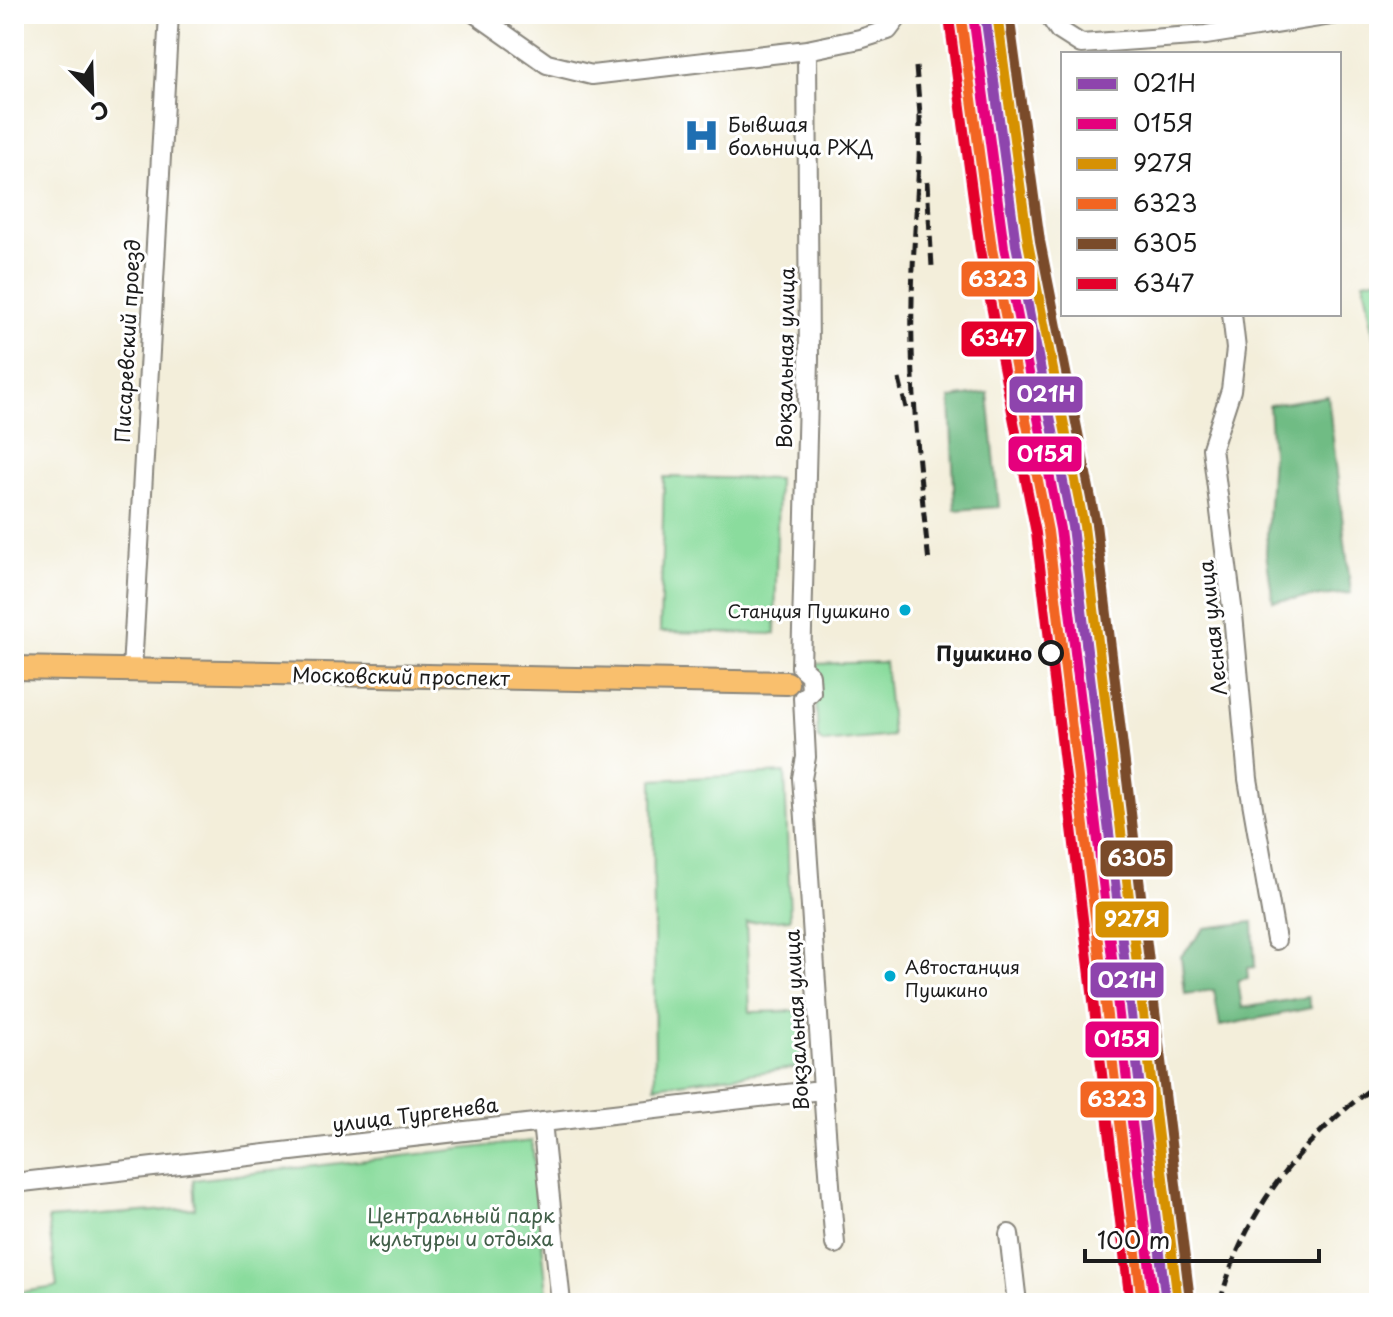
<svg xmlns="http://www.w3.org/2000/svg" width="1393" height="1317" viewBox="0 0 1393 1317" font-family="'Playpen Sans',sans-serif">
<style>
.green{fill:#8adc9d;stroke:#537c5c;stroke-width:2}
.forest{fill:#6fbc84;stroke:#466c50;stroke-width:2}
.lines{fill:none;stroke-linecap:round;stroke-linejoin:round}
.minor-casing{stroke:#88857b;stroke-width:22}
.major-casing{stroke:#88857b;stroke-width:26}
.minor{stroke:#fff;stroke-width:18}
.major{stroke:#f9bf6d;stroke-width:22}
.rail{stroke:#1c1c1c;stroke-width:5;stroke-dasharray:12 6;stroke-linecap:butt}
.rail-1-casing{stroke:#fff;stroke-width:16}
.rail-2-casing{stroke:#fff;stroke-width:16}
.rail-3-casing{stroke:#fff;stroke-width:16}
.rail-4-casing{stroke:#fff;stroke-width:16}
.rail-5-casing{stroke:#fff;stroke-width:16}
.rail-6-casing{stroke:#fff;stroke-width:16}
.rail-1{stroke:#8e44ad;stroke-width:10}
.rail-2{stroke:#e5007d;stroke-width:10}
.rail-3{stroke:#d69104;stroke-width:10}
.rail-4{stroke:#f26522;stroke-width:10}
.rail-5{stroke:#7a4b2a;stroke-width:10}
.rail-6{stroke:#e4002b;stroke-width:10}
.bus-dot{fill:#00a9ce;stroke:#fff;stroke-width:3}
.stop-dot{fill:#fff;stroke:#1c1c1c;stroke-width:4}
.labels{text-anchor:middle;dominant-baseline:central;stroke-width:6;stroke-linejoin:round;paint-order:stroke}
.bus-label{font-size:18px;fill:#1c1c1c;stroke:#fff;text-anchor:end}
.poi-label{font-size:20px;fill:#1c1c1c;stroke:#fff;text-anchor:start}
.street-label{font-size:20px;fill:#1c1c1c;stroke:#fff}
.stop-label{font-size:20px;font-weight:bold;fill:#1c1c1c;stroke:#fff;text-anchor:end}
.park-label{font-size:20px;fill:#425f49;stroke:#fff}
.line-badge{stroke:#fff;stroke-width:3}
.badge-label{font-size:22px;text-anchor:middle;font-weight:bold;fill:#fff}
</style>
<rect width="100%" height="100%" fill="#fff"/>
<filter id="ink" filterUnits="userSpaceOnUse"><feTurbulence type="fractalNoise" baseFrequency=".0125" numOctaves="2"/><feDisplacementMap in="SourceGraphic" scale="16" xChannelSelector="R" yChannelSelector="G"/><feConvolveMatrix kernelMatrix="1 2 1 2 8 2 1 2 1" color-interpolation-filters="sRGB"/></filter>
<filter id="wash" filterUnits="userSpaceOnUse"><feTurbulence type="fractalNoise" baseFrequency=".006" numOctaves="4" result="noise"/><feDisplacementMap in="SourceGraphic" scale="32" xChannelSelector="R" yChannelSelector="G"/><feGaussianBlur stdDeviation="1.8" result="paint"/><feColorMatrix in="noise" values="0 0 0 0 0 0 0 0 0 0 0 0 0 0 0 0 0 1.4 0 .05"/><feComposite in="paint" operator="in"/></filter>
<g filter="url(#wash)">
<rect width="100%" height="100%" fill="#f3eeda"/>
<!-- green -->
<path class="green" d="M 1379,278 L 1379,361 L 1378,361 L 1364,281 Z
M 664,477 L 778,479 L 775,634 L 660,632 Z
M 885,662 L 892,736 L 823,743 L 818,738 L 814,664 Z
M 785,773 L 790,919 L 746,922 L 750,1012 L 800,1011 L 801,1067 L 655,1086 L 653,780 Z
M 532,1141 L 548,1303 L 14,1303 L 14,1293 L 57,1287 L 48,1219 L 195,1208 L 193,1180 Z"/>
<!-- forest -->
<path class="forest" d="M 988,393 L 999,507 L 955,510 L 950,398 Z
M 1328,396 L 1351,593 L 1273,601 L 1266,553 L 1272,453 L 1269,405 Z
M 1253,922 L 1255,967 L 1247,968 L 1248,978 L 1238,980 L 1242,1008 L 1308,997 L 1311,1008 L 1220,1026 L 1214,990 L 1185,994 L 1181,956 L 1205,928 Z"/>
</g>
<g filter="url(#ink)">
<g class="lines">
<defs>
<path id="minor" d="M 476,14 L 547,64 L 592,75 L 807,50 L 860,39 L 888,30 L 900,14
M 1048,14 L 1059,30 L 1081,44 L 1206,35 L 1338,14
M 807,50 L 809,359 L 801,667 L 810,675 L 811,692 L 803,698 L 806,757 L 802,778 C 814,934 821,1089 835,1244
M 1232,314 L 1236,349 L 1231,390 L 1212,448 L 1233,614 L 1248,779 L 1276,940
M 132,670 L 169,14
M 542,1122 L 561,1303
M 14,1183 L 821,1090
M 1009,1234 L 1017,1303"/>
<path id="major" d="M 14,668 L 787,683"/>
</defs>
<!-- minor casing -->
<use href="#minor" class="minor-casing"/>
<!-- major casing -->
<use href="#major" class="major-casing"/>
<!-- minor -->
<use href="#minor" class="minor"/>
<!-- major -->
<use href="#major" class="major"/>
<!-- rail -->
<path class="rail" d="M 1001,14 L 1023,193 L 1064,403 L 1077,487 L 1099,652 L 1175,1303
M 916,67 L 921,126
M 920,116 C 920,178 913,238 912,300 C 910,388 920,476 929,563
M 927,182 L 932,267
M 899,379 L 906,408
M 1220,1303 C 1244,1210 1302,1138 1379,1083"/>
<defs>
<path id="rail-1" d="M 985,14 L 1016,245 L 1072,527 L 1166,1303"/>
<path id="rail-2" d="M 973,15 L 1004,247 L 1060,529 L 1154,1303"/>
<path id="rail-3" d="M 997,14 L 1028,243 L 1084,526 L 1178,1302"/>
<path id="rail-4" d="M 961,17 L 992,249 L 1048,531 L 1142,1303"/>
<path id="rail-5" d="M 1009,14 L 1040,241 L 1096,524 L 1190,1300"/>
<path id="rail-6" d="M 949,18 L 980,250 L 1036,533 L 1130,1303"/>
</defs>
<!-- rail-1 casing -->
<use href="#rail-1" class="rail-1-casing"/>
<!-- rail-2 casing -->
<use href="#rail-2" class="rail-2-casing"/>
<!-- rail-3 casing -->
<use href="#rail-3" class="rail-3-casing"/>
<!-- rail-4 casing -->
<use href="#rail-4" class="rail-4-casing"/>
<!-- rail-5 casing -->
<use href="#rail-5" class="rail-5-casing"/>
<!-- rail-6 casing -->
<use href="#rail-6" class="rail-6-casing"/>
<!-- rail-1 -->
<use href="#rail-1" class="rail-1"/>
<!-- rail-2 -->
<use href="#rail-2" class="rail-2"/>
<!-- rail-3 -->
<use href="#rail-3" class="rail-3"/>
<!-- rail-4 -->
<use href="#rail-4" class="rail-4"/>
<!-- rail-5 -->
<use href="#rail-5" class="rail-5"/>
<!-- rail-6 -->
<use href="#rail-6" class="rail-6"/>
</g>
</g>
<!-- icons -->
<defs>
<symbol id="hospital-bare" viewBox="-9 -9 18 18"><path d="M-5-5h3v3.5h4V-5h3V5h-3V1.5h-4V5h-3Z" fill="#1f6fb2" stroke="#fff" stroke-width="2.5" paint-order="stroke"/></symbol>
</defs>
<g fill-rule="evenodd">
<use href="#hospital-bare" x="676" y="110" width="51" height="51"/>
</g>
<!-- markers -->
<g class="bus-dot">
<circle cx="905" cy="610" r="7"/>
<circle cx="890" cy="976" r="7"/>
</g>
<circle class="stop-dot" cx="1051" cy="653" r="11"/>
<g class="labels">
<!-- bus labels -->
<g class="bus-label">
<text x="890" y="610">Станция Пушкино</text>
<text x="905" y="966" text-anchor="start">Автостанция<tspan x="905" dy="23">Пушкино</tspan></text>
</g>
<!-- poi labels -->
<g class="poi-label">
<text x="728" y="124">Бывшая<tspan x="728" dy="23">больница РЖД</tspan></text>
</g>
<!-- street labels -->
<g class="street-label">
<text transform="translate(127 341) rotate(-87)">Писаревский проезд</text>
<text transform="translate(785 358) rotate(-89)">Вокзальная улица</text>
<text transform="translate(1212 628) rotate(-96)">Лесная улица</text>
<text transform="translate(401 676) rotate(1)">Московский проспект</text>
<text transform="translate(796 1020) rotate(-93)">Вокзальная улица</text>
<text transform="translate(415 1114) rotate(-7)">улица Тургенева</text>
</g>
<!-- stop labels -->
<g class="stop-label">
<text x="1032" y="653">Пушкино</text>
</g>
<!-- park labels -->
<g class="park-label">
<text x="461" y="1215">Центральный парк<tspan x="461" dy="23">культуры и отдыха</tspan></text>
</g>
</g>
<g class="line-badge">
<rect x="960" y="260" width="76" height="38" rx="8" fill="#f26522"/>
<rect x="960" y="320" width="75" height="38" rx="8" fill="#e4002b"/>
<rect x="1008" y="375" width="76" height="39" rx="8" fill="#8e44ad"/>
<rect x="1007" y="435" width="76" height="38" rx="8" fill="#e5007d"/>
<rect x="1099" y="839" width="75" height="39" rx="8" fill="#7a4b2a"/>
<rect x="1094" y="900" width="76" height="39" rx="8" fill="#d69104"/>
<rect x="1089" y="961" width="76" height="38" rx="8" fill="#8e44ad"/>
<rect x="1084" y="1020" width="76" height="39" rx="8" fill="#e5007d"/>
<rect x="1079" y="1080" width="76" height="39" rx="8" fill="#f26522"/>
</g>
<g class="badge-label">
<text x="998" y="287">6323</text>
<text x="998" y="346">6347</text>
<text x="1046" y="402">021Н</text>
<text x="1045" y="462">015Я</text>
<text x="1137" y="866">6305</text>
<text x="1132" y="927">927Я</text>
<text x="1127" y="988">021Н</text>
<text x="1122" y="1047">015Я</text>
<text x="1117" y="1107">6323</text>
</g>
<!-- margin -->
<rect width="1393" height="1317" fill="none" stroke="#fff" stroke-width="48"/>
<!-- legend -->
<rect x="1061" y="52" width="280" height="264" fill="#ffffff" stroke="#a4a4a4" stroke-width="2"/>
<rect x="1077" y="78" width="40" height="12" fill="#8e44ad" stroke="#a4a4a4" stroke-width="2"/>
<text x="1133" y="92" font-size="24" fill="#1c1c1c">021Н</text>
<rect x="1077" y="118" width="40" height="12" fill="#e5007d" stroke="#a4a4a4" stroke-width="2"/>
<text x="1133" y="132" font-size="24" fill="#1c1c1c">015Я</text>
<rect x="1077" y="158" width="40" height="12" fill="#d69104" stroke="#a4a4a4" stroke-width="2"/>
<text x="1133" y="172" font-size="24" fill="#1c1c1c">927Я</text>
<rect x="1077" y="198" width="40" height="12" fill="#f26522" stroke="#a4a4a4" stroke-width="2"/>
<text x="1133" y="212" font-size="24" fill="#1c1c1c">6323</text>
<rect x="1077" y="238" width="40" height="12" fill="#7a4b2a" stroke="#a4a4a4" stroke-width="2"/>
<text x="1133" y="252" font-size="24" fill="#1c1c1c">6305</text>
<rect x="1077" y="278" width="40" height="12" fill="#e4002b" stroke="#a4a4a4" stroke-width="2"/>
<text x="1133" y="292" font-size="24" fill="#1c1c1c">6347</text>
<!-- north arrow -->
<g transform="translate(92 92) rotate(157)" stroke="#ffffff" stroke-width="6" paint-order="stroke">
<path d="M0-6L14 30L0 20L-14 30Z" fill="#1c1c1c"/>
<text y="-12" font-size="22" font-weight="bold" text-anchor="middle" fill="#1c1c1c">С</text>
</g>
<!-- scale -->
<path d="M1085 1249v12h234v-12" fill="none" stroke="#1c1c1c" stroke-width="4"/>
<text x="1097" y="1249" font-size="24" fill="#1c1c1c" stroke="#ffffff" stroke-width="6" paint-order="stroke">100 m</text>
</svg>
